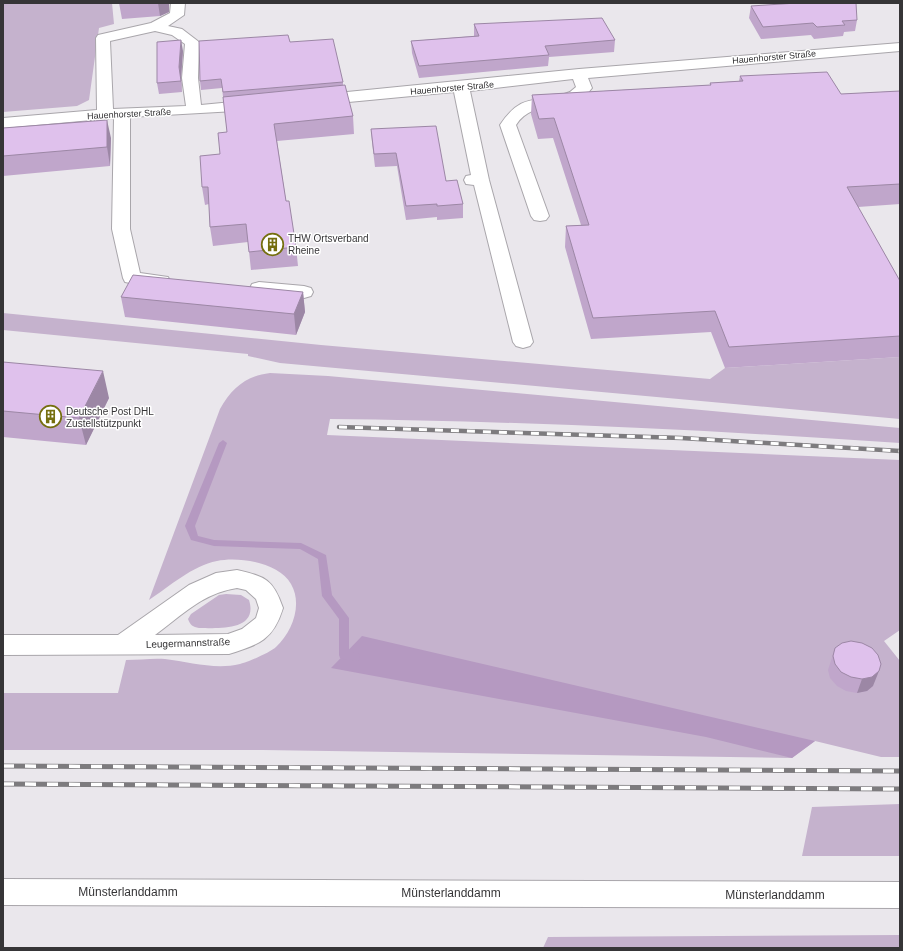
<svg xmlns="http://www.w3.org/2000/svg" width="903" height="951" viewBox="0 0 903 951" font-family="Arial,sans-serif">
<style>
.green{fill:#c5b2cd}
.water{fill:#b599c1}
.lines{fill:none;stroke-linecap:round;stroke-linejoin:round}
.stream{fill:#b599c1;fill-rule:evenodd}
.minor-casing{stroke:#a9a6ab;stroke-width:2}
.major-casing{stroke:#a9a6ab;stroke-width:2}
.minor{fill:#fff;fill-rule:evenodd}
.major{fill:#fff;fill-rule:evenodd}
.rail-far1-casing{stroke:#7d7b7e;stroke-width:4.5}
.rail-casing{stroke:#7d7b7e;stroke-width:5}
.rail-far1{stroke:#fff;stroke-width:3;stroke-dasharray:8;stroke-linecap:butt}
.rail{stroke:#fff;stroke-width:3.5;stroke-dasharray:11;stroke-linecap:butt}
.wall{fill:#c0a6cb}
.shaded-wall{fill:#9c87a5}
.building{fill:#dfc1ec;stroke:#9c87a5}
.labels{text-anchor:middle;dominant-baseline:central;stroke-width:3;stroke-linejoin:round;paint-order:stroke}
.far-street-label{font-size:9px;fill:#363537;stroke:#fff}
.poi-label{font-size:10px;fill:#363537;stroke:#fff;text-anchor:start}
.street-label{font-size:10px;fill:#363537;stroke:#fff}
.near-street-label{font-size:12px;fill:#363537;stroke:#fff}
</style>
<rect width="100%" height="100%" fill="#eae7ec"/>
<!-- green -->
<path class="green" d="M 3,3 L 112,3 L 114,24 L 99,28 L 89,100 L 77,106 L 3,112 Z
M 3,313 L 321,345 L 710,379 L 725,368 L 900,357 L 900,419 L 280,363 L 248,356 L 248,354 L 3,330 Z
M 270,373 L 328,376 L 900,428 L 900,443 C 710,430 520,421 330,419 L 327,435 L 900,460 L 900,630 L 884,641 L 900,661 L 900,757 L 881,757 L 815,741 L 792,758 L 263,750 L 3,750 L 3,693 L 118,693 L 126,660 C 139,660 153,658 165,659 C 190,662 215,670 240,664 C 248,662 271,652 276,647 C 292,632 303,605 291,584 C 279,563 239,556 217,561 C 192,566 170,586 149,600 L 220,409 C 232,388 246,376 270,373 Z
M 226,594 L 241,595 L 249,600 C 259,632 217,628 199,628 C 193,627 190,625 188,619 L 191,614 L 219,595 Z
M 900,804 L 900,856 L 802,856 L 812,807 Z
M 900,935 L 900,948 L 543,948 L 548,937 Z"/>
<!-- water -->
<path class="water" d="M 362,636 L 815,741 L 792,758 L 706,737 L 331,668 Z"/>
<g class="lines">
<!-- stream -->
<path class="stream" d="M 223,440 L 227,443 L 195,526 L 198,536 L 214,540 L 301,543 L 326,555 L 332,595 L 349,618 L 349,652 L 359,654 L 360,657 L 359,660 C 353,662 346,660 340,658 L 339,655 L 339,619 L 322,596 L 318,559 L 300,549 L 214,546 L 191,540 L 185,526 L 219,443 Z"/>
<defs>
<path id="minor" d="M 171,3 L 185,3 L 184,15 L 168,26 L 182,29 L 199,42 L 198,78 L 201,105 L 253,100 L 259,102 L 261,105 L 259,108 L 253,110 L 130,117 L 130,229 L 140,273 L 168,277 L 170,281 L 168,285 C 155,288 138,285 125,282 L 123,278 L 112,229 L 114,118 L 3,128 L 3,118 L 97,110 L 96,38 L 98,35 L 151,23 L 170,13 ZM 155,31 L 172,35 L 185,44 L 182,78 L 186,106 L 113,109 L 110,41 Z
M 900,43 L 900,51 L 588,78 L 592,88 C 573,115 534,96 516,125 L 549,216 L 546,220 L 540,221 L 534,220 L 531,216 L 500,125 C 523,90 538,105 570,92 L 576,87 L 573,79 L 470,91 L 489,180 L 533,342 L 530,346 L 523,348 L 516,346 L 513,342 L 474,185 L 466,184 L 464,180 L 466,176 L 471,175 L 454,92 L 317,105 L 311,103 L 309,100 L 311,97 L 317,95 L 579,69 Z
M 259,282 L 304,286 L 311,288 L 313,292 L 311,296 L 304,298 L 252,292 L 250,288 L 252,284 Z
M 237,570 C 266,577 273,579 283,608 C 273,640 260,644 229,654 L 3,655 L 3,635 L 118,635 L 189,585 L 216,573 ZM 237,588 L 246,590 L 256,599 L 259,608 L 256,618 L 242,629 L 228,634 L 155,635 C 182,615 203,593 237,588 Z"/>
<path id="major" d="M 3,879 L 900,882 L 900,908 L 3,905 Z"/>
</defs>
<!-- minor casing -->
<use href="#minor" class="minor-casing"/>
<!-- major casing -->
<use href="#major" class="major-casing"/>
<!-- minor -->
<use href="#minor" class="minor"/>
<!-- major -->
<use href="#major" class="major"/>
<defs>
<path id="rail-far1" d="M 339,427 L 681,438 L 900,451"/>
<path id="rail" d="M 3,766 L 900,771
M 3,784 L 900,789"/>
</defs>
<!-- rail-far1 casing -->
<use href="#rail-far1" class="rail-far1-casing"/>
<!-- rail casing -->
<use href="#rail" class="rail-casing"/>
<!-- rail-far1 -->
<use href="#rail-far1" class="rail-far1"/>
<!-- rail -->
<use href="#rail" class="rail"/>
</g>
<!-- wall -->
<path class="wall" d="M 119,3 L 169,3 L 169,12 L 160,16 L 122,19 Z
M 751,6 L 857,20 L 855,31 L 844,32 L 843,36 L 814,39 L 811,35 L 761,39 L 749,18 Z
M 474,24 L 615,40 L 614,52 L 549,57 L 548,66 L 419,78 L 412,53 L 411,41 L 474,36 Z
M 290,42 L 343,82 L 343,86 L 353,116 L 354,134 L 277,141 L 286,201 L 296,247 L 298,266 L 251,270 L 248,242 L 213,246 L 210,227 L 209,204 L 205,205 L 202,187 L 220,154 L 227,132 L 222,88 L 201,90 L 200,81 Z
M 183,51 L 181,78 L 182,92 L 159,94 L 157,83 Z
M 740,76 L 841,94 L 900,91 L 900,204 L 858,207 L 900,281 L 900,357 L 725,368 L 711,332 L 591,339 L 565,247 L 566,226 L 581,225 L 553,138 L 538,139 L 531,114 L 532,95 L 710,85 L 710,83 L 739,81 Z
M 3,128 L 111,138 L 110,166 L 3,176 Z
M 371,129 L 446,181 L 463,204 L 463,218 L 437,220 L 437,217 L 406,220 L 397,166 L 375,167 L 372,142 Z
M 303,292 L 305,312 L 296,335 L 125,317 L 121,297 Z
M 3,362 L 109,398 L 86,445 L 3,437 Z
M 835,648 L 873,686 L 867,691 L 857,693 L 846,691 L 837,686 L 830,678 L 828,670 Z"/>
<!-- shaded-wall -->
<path class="shaded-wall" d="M 158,3 L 169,3 L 169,12 L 160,16 Z
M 181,40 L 183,51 L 181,78 L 182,92 L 179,67 Z
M 107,120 L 111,138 L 110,166 L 107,147 Z
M 303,292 L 305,312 L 296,335 L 294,314 Z
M 103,371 L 109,398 L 86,445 L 79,418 Z
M 879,671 L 873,686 L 867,691 L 857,693 L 862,679 Z"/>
<!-- building -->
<path class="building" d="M 797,3 L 856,3 L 857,20 L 842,21 L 845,25 L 817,27 L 813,23 L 763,27 L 751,6 Z
M 602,18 L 615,40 L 545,46 L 549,55 L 419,66 L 411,41 L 479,36 L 474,24 Z
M 288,35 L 290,42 L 333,39 L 343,82 L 223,92 L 221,79 L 200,81 L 199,41 Z
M 181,40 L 179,67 L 181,81 L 157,83 L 157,42 Z
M 827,72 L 841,94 L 900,91 L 900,184 L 847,187 L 900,281 L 900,336 L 729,347 L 715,311 L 593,318 L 566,226 L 589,225 L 554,118 L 539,119 L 532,95 L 711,85 L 710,83 L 743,81 L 740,76 Z
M 345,85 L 353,116 L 274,124 L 286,201 L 289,201 L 296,247 L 249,252 L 246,224 L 210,227 L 208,187 L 202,187 L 200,156 L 220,154 L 218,133 L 227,132 L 223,97 Z
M 107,120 L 107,147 L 3,156 L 3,128 Z
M 436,126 L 446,181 L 457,180 L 463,204 L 437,206 L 437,204 L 406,206 L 396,153 L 374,154 L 371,129 Z
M 133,275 L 303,292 L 294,314 L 121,297 Z
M 3,362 L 103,371 L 79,418 L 3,411 Z
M 851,641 L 862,643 L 872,648 L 878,655 L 881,664 L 879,671 L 872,677 L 862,679 L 851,677 L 841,672 L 835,664 L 833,656 L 835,648 L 842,643 Z"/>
<!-- icons -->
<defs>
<symbol id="building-ring" viewBox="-11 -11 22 22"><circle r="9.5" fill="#fff" stroke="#756f0f" stroke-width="1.5"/><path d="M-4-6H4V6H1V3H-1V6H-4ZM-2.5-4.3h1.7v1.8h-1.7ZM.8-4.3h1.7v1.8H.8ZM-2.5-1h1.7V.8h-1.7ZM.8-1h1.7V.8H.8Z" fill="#756f0f"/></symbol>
</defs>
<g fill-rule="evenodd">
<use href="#building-ring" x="260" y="232" width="25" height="25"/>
<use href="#building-ring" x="38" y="404" width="25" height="25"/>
</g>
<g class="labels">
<!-- far-street labels -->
<g class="far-street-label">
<text transform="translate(774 57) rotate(-5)">Hauenhorster Straße</text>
<text transform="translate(452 88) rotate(-5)">Hauenhorster Straße</text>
<text transform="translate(129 114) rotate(-3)">Hauenhorster Straße</text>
</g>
<!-- poi labels -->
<g class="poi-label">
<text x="288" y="238">THW Ortsverband<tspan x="288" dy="12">Rheine</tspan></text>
<text x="66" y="411">Deutsche Post DHL<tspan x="66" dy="12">Zustellstützpunkt</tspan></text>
</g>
<!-- street labels -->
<g class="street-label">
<text transform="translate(188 643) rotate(-2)">Leugermannstraße</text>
</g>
<!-- near-street labels -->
<g class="near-street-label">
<text x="128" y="892">Münsterlanddamm</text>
<text x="451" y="893">Münsterlanddamm</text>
<text x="775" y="895">Münsterlanddamm</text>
</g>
</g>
<!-- border -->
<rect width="903" height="951" fill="none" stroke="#363537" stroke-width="8"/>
</svg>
